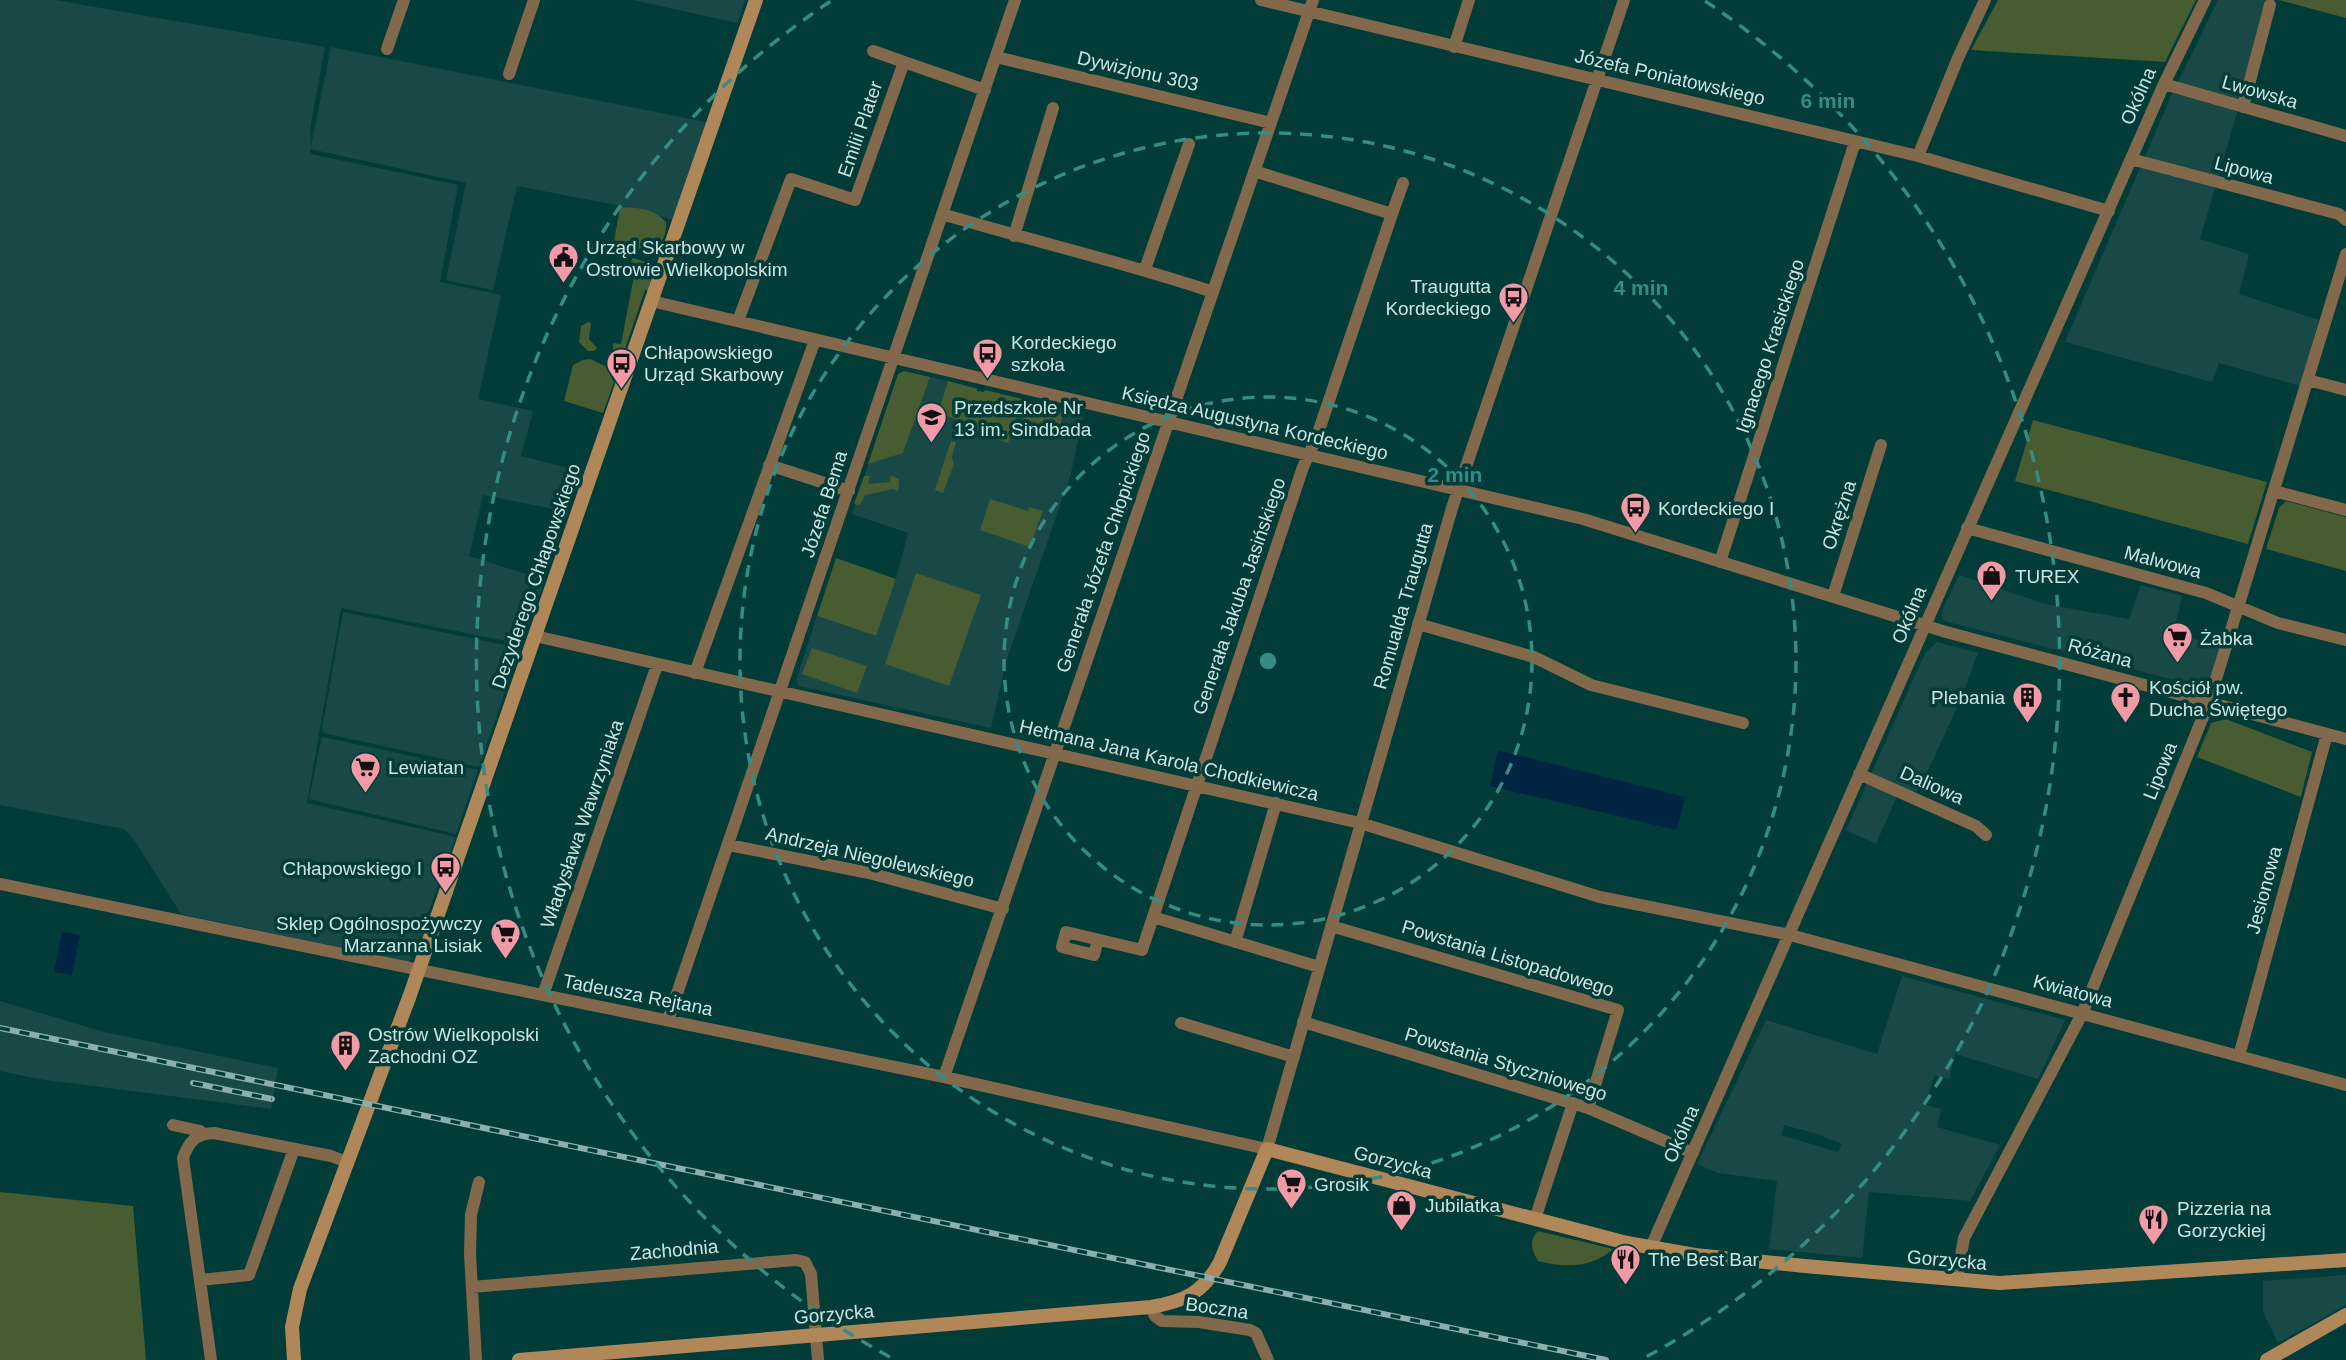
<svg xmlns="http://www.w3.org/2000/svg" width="2346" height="1360" viewBox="0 0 2346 1360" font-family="Arial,sans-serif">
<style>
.built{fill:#184946;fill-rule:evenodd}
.green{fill:#475c30}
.water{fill:#012443}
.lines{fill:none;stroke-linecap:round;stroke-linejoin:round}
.street{stroke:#83694c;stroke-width:12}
.secondary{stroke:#af8758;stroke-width:14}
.rail-casing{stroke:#8bafac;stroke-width:6}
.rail{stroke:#013c39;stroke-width:3.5;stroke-dasharray:10;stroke-linecap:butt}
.ring{fill:none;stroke:#348c85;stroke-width:3.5;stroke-dasharray:12 9}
.labels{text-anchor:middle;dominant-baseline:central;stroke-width:7;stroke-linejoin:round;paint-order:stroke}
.street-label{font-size:19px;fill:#cae4e1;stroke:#013c39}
.poi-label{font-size:19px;fill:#cae4e1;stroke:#013c39;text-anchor:start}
.centre{fill:#348c85;stroke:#013c39;stroke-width:3.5}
.ring-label{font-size:21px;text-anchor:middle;font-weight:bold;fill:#348c85;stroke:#013c39;stroke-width:7;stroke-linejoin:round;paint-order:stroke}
</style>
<rect width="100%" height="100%" fill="#013c39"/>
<!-- built -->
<path class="built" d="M 0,0 L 55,0 L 325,47 L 310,129 L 311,147 L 331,47 L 706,122 L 674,220 L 616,205 L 517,186 L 493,290 L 446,280 L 466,183 L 310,149 L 311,154 L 458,185 L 440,282 L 501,295 L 478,399 L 533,411 L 521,456 L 576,470 L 564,511 L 483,495 L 469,556 L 545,580 L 521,644 L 341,608 L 307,803 L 456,837 L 410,962 L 181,914 L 137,844 L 124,829 L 0,805 Z
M 633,0 L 745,0 L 737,23 Z
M 2218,0 L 2270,0 L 2200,239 L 2249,254 L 2239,294 L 2319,320 L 2300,386 L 2219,363 L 2212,382 L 2065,342 L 2171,96 Z
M 904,371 L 977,388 L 977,391 L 984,392 L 985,390 L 1084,413 L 1071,473 L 1007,659 L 991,728 L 799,686 L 796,680 L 817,616 L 876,636 L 896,579 L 908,533 L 852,514 L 898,374 Z
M 1959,575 L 2045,604 L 2129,619 L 2141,585 L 2182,596 L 2174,632 L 2226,650 L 2213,690 L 1948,622 L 1942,619 L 1942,611 Z
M 343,612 L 520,648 L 479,767 L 324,733 L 322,729 Z
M 1937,642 L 1978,653 L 1961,699 L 1919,790 L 1897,796 L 1876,844 L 1846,830 L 1925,653 Z
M 322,737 L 478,770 L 456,834 L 309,799 Z
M 1902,976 L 2065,1020 L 2038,1079 L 1955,1054 L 1949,1079 L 1934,1075 L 1926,1105 L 1941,1109 L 1937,1127 L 2000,1145 L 1970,1201 L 1869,1192 L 1862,1258 L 1769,1249 L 1777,1181 L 1718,1173 L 1697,1164 L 1766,1020 L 1877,1054 ZM 1784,1125 L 1814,1133 L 1842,1144 L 1838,1152 L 1781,1135 Z
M 0,1001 L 104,1032 L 278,1068 L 271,1109 L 39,1079 L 0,1071 Z
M 2346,1275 L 2346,1305 L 2278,1343 L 2263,1312 L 2263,1281 Z"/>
<!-- green -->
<path class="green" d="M 1998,0 L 2196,0 L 2165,62 L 1971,50 Z
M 2279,0 L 2346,0 L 2346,18 Z
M 620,207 C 638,208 653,208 666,222 C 668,256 637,250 613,247 Z
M 633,258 L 646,262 C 651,273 652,280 648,291 L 645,290 L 624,352 L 622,355 L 613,353 L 613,343 L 621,344 L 635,270 L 631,261 Z
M 588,322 L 591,323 L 589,339 L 597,348 L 594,351 L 588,351 L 579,342 L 581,326 Z
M 590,359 L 605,366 L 614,382 L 603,413 L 564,401 L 573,365 L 583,360 Z
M 904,371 L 930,377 L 903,453 L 868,464 L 898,374 Z
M 948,381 L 977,389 L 977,391 L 984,392 L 985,390 L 1064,409 L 1059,432 L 1017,416 L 1008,443 L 975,432 L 971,440 L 964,435 L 963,437 L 954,433 L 958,420 L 938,413 Z
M 2033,420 L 2267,482 L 2248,544 L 2015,481 Z
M 951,441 L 956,442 L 952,457 L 954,464 L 943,493 L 935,490 Z
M 891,475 L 899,479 L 898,492 L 894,489 L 865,495 L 860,505 L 854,504 L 864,476 L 870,476 L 868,484 L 890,482 Z
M 990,499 L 1028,511 L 1029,507 L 1043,511 L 1030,547 L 980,530 Z
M 2286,501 L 2346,517 L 2346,571 L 2266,549 L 2279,508 Z
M 836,558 L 896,579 L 876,636 L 817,616 Z
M 916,573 L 981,595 L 949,686 L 885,664 Z
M 812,648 L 867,666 L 857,693 L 802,674 Z
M 2226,719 L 2312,752 L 2301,797 L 2197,757 L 2211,723 Z
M 0,1192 L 133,1206 L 146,1360 L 0,1360 Z
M 1538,1231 L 1613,1249 C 1593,1268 1564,1268 1538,1261 C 1532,1250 1528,1241 1538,1231 Z"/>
<!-- water -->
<path class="water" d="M 1498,750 L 1685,797 L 1677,830 L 1490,786 Z
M 62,932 L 80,935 L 72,975 L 54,972 Z"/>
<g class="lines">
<!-- street -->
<path class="street" d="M 1261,0 L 1918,156 L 2109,211
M 1454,47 L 1469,0
M 387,49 L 404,0
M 873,51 L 904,62
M 996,57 L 1271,123
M 509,74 L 534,0
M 2164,84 L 2346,136
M 2243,107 L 2270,5
M 1918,156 L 1958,58 L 1985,0
M 2131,159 L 2339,214 L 2346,220
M 942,214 C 1032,241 1124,262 1213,292
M 1392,214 L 1403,183
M 1014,236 L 1053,108
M 1145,269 L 1189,144
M 651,301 L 1583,519 L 1946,632 L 2346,739
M 738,321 L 791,179 L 855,200 L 904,62 L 985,90
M 2308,380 L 2346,390
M 769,465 L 849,491
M 2274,491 L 2346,510
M 1967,528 L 2206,593 L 2278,623 L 2346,640
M 1720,562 L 1855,142
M 1833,596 L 1881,445
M 1418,624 L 1534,657 L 1591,685 L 1743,723
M 535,636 L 1360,823 L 1600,897 L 1790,935 L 2346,1085
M 695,673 L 815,340
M 1859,774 L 1976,826 L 1986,835
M 729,845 L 869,873 L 1003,909
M 0,884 L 944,1077 L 1267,1149 L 1452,508 L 1624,0
M 1153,917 L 1319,967
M 1331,926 L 1618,1010 L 1588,1108
M 1098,940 L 1094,955 L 1062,947 L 1066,932 L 1142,950 L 1303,467 L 1316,439 L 1392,214 L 1254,171
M 1235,942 L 1276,803
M 543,995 L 657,665
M 668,1020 L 1015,0
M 1303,1022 L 1588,1108 L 1693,1153
M 1181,1023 L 1294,1057
M 2239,1056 L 2327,734
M 944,1077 L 1313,0
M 173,1125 L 200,1131 L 203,1134
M 1535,1219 L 1573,1103
M 1651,1247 L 2164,84 L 2205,0
M 200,1280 L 249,1275 L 294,1149
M 1957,1280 L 1964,1238 L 2082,1014 L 2209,702 L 2346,254
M 472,1287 L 796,1260 L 805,1262 L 811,1274 L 818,1360
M 1151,1307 L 1155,1316 L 1162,1321 L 1199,1322 L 1250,1330 L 1256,1333 L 1268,1360
M 211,1360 L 183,1158 C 189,1141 196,1134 214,1133 L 331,1156 L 347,1162
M 476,1360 L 470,1254 L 471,1215 L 479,1182"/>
<!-- secondary -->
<path class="secondary" d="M 294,1360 L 292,1327 L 300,1289 L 410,995 L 756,0
M 519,1360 L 1151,1307 C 1185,1301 1203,1293 1220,1262 L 1267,1149 L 1627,1243 L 1695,1255 L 1805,1266 L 1999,1283 L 2346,1260
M 2267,1360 L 2346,1315"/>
<defs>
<path id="rail" d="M 0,1028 L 1606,1360
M 193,1083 L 272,1099"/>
</defs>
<!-- rail casing -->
<use href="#rail" class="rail-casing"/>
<!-- rail -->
<use href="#rail" class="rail"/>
</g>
<!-- distance rings -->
<g class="ring">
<circle cx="1268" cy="661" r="264"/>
<circle cx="1268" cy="661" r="528"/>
<path d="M890 1357A792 792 0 0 1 831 1M1705 1A792 792 0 0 1 1646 1357"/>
</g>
<!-- icons -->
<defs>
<symbol id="civic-pin" viewBox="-11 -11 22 30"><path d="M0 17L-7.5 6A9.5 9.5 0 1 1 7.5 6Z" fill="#f39aa7" stroke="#013c39"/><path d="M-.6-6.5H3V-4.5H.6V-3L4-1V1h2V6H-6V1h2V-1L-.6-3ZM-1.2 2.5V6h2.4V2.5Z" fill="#111"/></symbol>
<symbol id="bus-pin" viewBox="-11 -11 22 30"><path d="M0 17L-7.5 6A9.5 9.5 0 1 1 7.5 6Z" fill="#f39aa7" stroke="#013c39"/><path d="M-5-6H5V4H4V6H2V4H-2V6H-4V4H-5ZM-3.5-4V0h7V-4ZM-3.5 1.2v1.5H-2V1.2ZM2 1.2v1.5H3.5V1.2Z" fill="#111"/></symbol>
<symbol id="school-pin" viewBox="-11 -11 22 30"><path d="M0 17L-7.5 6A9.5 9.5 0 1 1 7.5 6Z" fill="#f39aa7" stroke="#013c39"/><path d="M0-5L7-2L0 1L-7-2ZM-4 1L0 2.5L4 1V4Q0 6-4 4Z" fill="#111"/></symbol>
<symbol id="shop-pin" viewBox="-11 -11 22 30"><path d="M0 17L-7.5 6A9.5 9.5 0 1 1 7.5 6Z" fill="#f39aa7" stroke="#013c39"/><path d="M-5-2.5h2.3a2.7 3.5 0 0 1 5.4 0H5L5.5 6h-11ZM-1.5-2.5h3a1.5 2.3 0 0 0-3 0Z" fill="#111"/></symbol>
<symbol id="supermarket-pin" viewBox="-11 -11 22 30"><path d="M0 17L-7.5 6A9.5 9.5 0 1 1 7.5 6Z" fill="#f39aa7" stroke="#013c39"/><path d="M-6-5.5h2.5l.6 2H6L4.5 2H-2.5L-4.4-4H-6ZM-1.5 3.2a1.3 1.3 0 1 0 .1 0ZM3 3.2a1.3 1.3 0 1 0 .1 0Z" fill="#111"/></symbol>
<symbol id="building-pin" viewBox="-11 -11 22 30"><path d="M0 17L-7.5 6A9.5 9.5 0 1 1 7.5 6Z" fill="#f39aa7" stroke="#013c39"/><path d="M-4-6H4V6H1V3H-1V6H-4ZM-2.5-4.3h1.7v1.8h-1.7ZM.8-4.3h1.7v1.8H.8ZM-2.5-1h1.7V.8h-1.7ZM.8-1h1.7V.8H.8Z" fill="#111"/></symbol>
<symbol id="church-pin" viewBox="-11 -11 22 30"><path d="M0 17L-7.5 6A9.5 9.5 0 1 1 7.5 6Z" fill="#f39aa7" stroke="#013c39"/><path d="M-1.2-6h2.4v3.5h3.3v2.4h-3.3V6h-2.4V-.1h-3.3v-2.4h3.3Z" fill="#111"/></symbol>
<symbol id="restaurant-pin" viewBox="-11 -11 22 30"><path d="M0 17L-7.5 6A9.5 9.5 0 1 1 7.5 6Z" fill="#f39aa7" stroke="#013c39"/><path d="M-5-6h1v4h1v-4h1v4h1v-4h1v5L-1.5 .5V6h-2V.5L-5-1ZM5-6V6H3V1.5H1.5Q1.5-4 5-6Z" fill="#111"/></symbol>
</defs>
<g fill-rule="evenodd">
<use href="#civic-pin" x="546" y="240" width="35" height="47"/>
<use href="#bus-pin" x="1496" y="280" width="35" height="47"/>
<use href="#bus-pin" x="970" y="336" width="35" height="47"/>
<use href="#bus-pin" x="604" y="346" width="35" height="47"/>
<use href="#school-pin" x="914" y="400" width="35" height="47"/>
<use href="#bus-pin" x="1618" y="490" width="35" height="47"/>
<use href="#shop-pin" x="1974" y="558" width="35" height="47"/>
<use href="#supermarket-pin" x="2160" y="620" width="35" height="47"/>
<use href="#building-pin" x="2010" y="680" width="35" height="47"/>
<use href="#church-pin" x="2108" y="680" width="35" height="47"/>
<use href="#supermarket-pin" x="348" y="750" width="35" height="47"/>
<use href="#bus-pin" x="428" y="850" width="35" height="47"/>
<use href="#supermarket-pin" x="488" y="916" width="35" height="47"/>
<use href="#building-pin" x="328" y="1028" width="35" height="47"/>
<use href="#supermarket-pin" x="1274" y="1166" width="35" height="47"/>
<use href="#shop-pin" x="1384" y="1188" width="35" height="47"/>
<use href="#restaurant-pin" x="2136" y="1202" width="35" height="47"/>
<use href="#restaurant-pin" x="1608" y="1242" width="35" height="47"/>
</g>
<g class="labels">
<!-- street labels -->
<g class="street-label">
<text transform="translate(1138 71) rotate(13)">Dywizjonu 303</text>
<text transform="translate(1670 77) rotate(13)">Józefa Poniatowskiego</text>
<text transform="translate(2260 92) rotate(16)">Lwowska</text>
<text transform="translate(2138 96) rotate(-66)">Okólna</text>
<text transform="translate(860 129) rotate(-71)">Emilii Plater</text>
<text transform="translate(2244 170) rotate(15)">Lipowa</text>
<text transform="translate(1770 346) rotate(-72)">Ignacego Krasickiego</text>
<text transform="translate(1255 423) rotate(13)">Księdza Augustyna Kordeckiego</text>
<text transform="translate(824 504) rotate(-72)">Józefa Bema</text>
<text transform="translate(1839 515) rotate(-72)">Okrężna</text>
<text transform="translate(1103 552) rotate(-71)">Generała Józefa Chłopickiego</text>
<text transform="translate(2163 562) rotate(15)">Malwowa</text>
<text transform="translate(536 576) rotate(-71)">Dezyderego Chłapowskiego</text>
<text transform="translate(1239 596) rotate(-71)">Generała Jakuba Jasińskiego</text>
<text transform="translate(1403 606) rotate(-74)">Romualda Traugutta</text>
<text transform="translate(1909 615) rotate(-67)">Okólna</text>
<text transform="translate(2100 653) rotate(15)">Różana</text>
<text transform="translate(1169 760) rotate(13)">Hetmana Jana Karola Chodkiewicza</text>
<text transform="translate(2160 771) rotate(-68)">Lipowa</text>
<text transform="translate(1932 785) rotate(24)">Daliowa</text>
<text transform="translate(582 824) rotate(-71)">Władysława Wawrzyniaka</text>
<text transform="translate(870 857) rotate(13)">Andrzeja Niegolewskiego</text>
<text transform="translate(2264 890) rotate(-75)">Jesionowa</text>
<text transform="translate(1508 958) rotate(17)">Powstania Listopadowego</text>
<text transform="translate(2073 991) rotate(15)">Kwiatowa</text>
<text transform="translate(638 995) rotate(11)">Tadeusza Rejtana</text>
<text transform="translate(1506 1064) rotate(17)">Powstania Styczniowego</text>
<text transform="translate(1681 1134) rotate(-66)">Okólna</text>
<text transform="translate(1393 1162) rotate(15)">Gorzycka</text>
<text transform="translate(674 1250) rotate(-5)">Zachodnia</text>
<text transform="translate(1947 1260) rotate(5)">Gorzycka</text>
<text transform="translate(1217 1308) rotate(8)">Boczna</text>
<text transform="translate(834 1314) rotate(-5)">Gorzycka</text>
</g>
<!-- poi labels -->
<g class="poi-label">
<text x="586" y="247">Urząd Skarbowy w<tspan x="586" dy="22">Ostrowie Wielkopolskim</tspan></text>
<text x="1491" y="286" text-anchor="end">Traugutta<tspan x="1491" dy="22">Kordeckiego</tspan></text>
<text x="1011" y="342">Kordeckiego<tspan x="1011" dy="22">szkoła</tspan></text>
<text x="644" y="352">Chłapowskiego<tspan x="644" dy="22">Urząd Skarbowy</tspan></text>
<text x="954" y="407">Przedszkole Nr<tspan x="954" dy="22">13 im. Sindbada</tspan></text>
<text x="1658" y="508">Kordeckiego I</text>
<text x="2015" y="576">TUREX</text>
<text x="2200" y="638">Żabka</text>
<text x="2149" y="687">Kościół pw.<tspan x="2149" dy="22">Ducha Świętego</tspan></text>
<text x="2005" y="697" text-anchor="end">Plebania</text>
<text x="388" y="767">Lewiatan</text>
<text x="422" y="868" text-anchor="end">Chłapowskiego I</text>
<text x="482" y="923" text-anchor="end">Sklep Ogólnospożywczy<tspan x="482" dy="22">Marzanna Lisiak</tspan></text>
<text x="368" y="1034">Ostrów Wielkopolski<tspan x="368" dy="22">Zachodni OZ</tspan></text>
<text x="1314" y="1184">Grosik</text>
<text x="1425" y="1205">Jubilatka</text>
<text x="2177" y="1208">Pizzeria na<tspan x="2177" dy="22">Gorzyckiej</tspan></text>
<text x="1648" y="1259">The Best Bar</text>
</g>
</g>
<circle cx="1268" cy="661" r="10" class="centre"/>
<g class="ring-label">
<text x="1828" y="108">6 min</text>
<text x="1641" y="295">4 min</text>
<text x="1455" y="482">2 min</text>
</g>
</svg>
